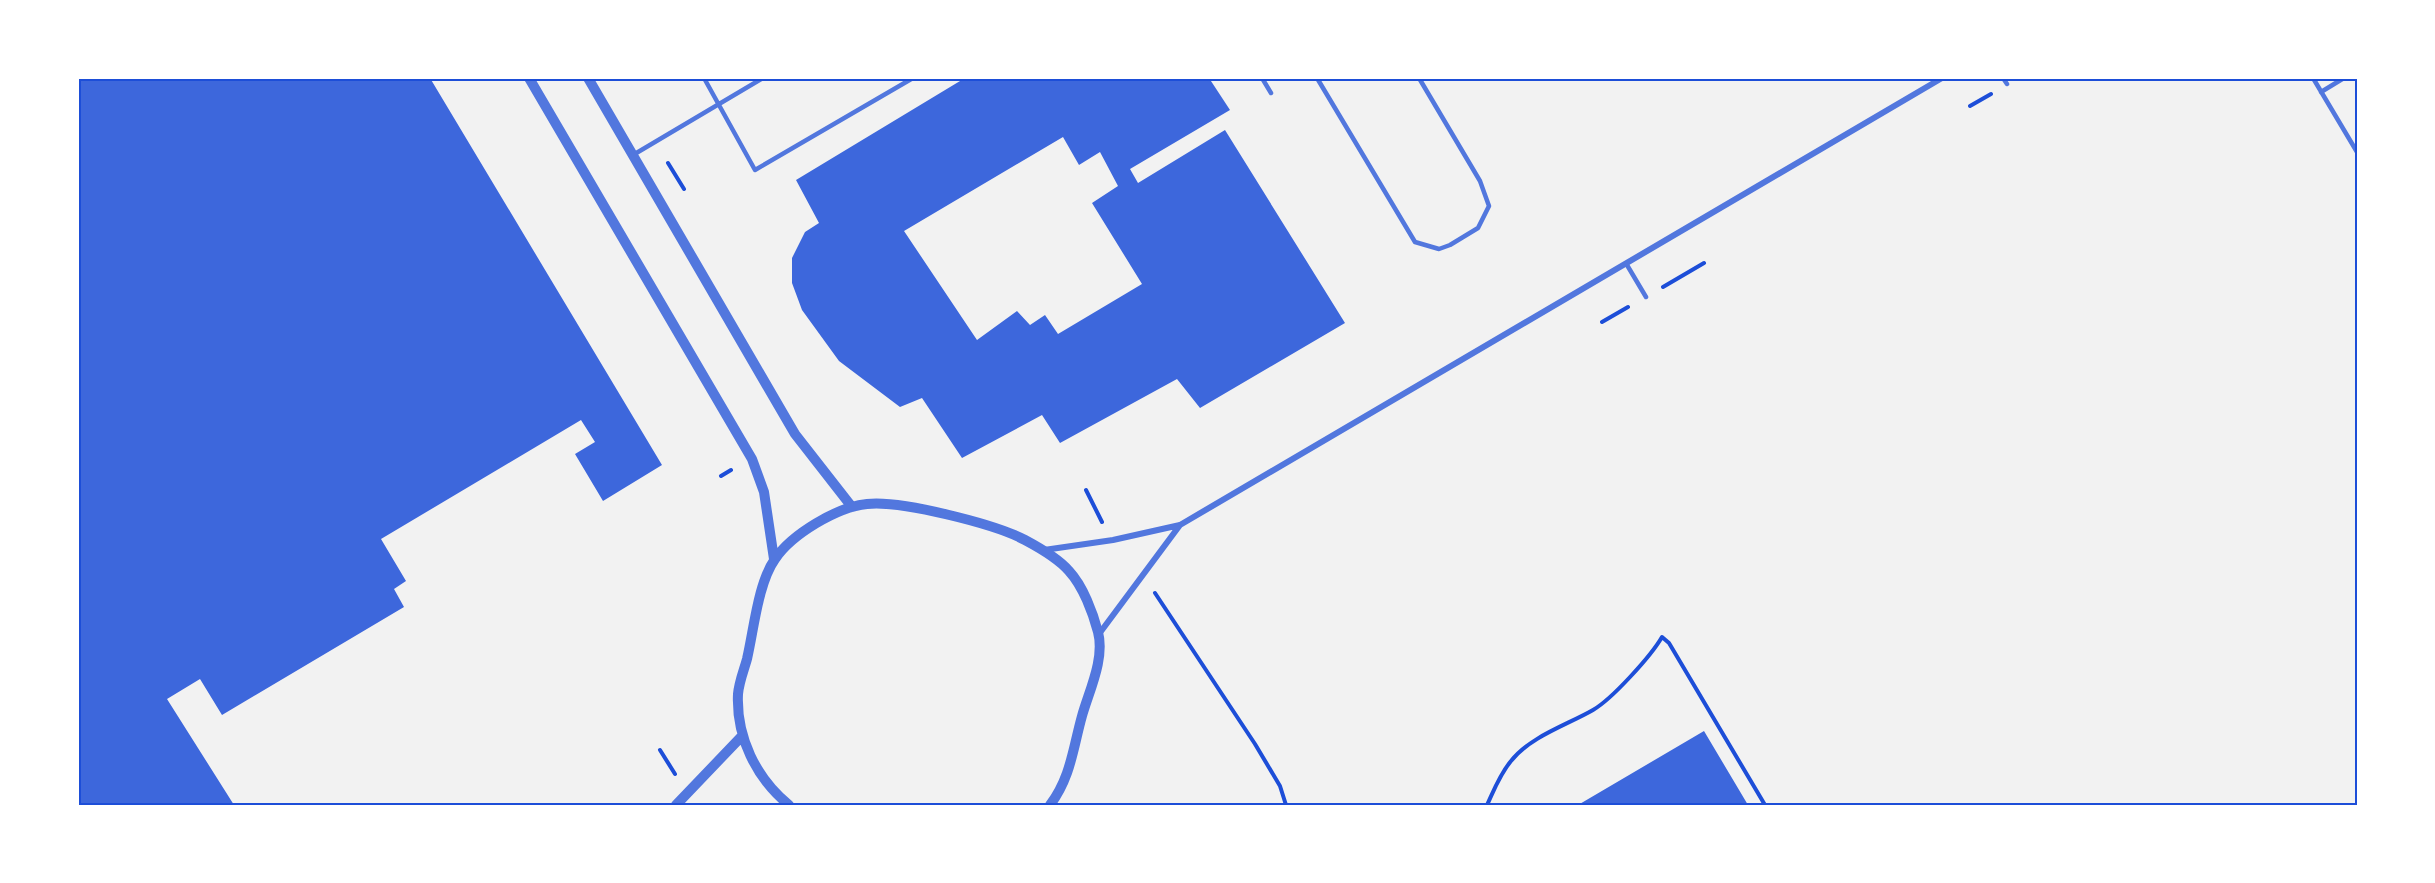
<svg xmlns="http://www.w3.org/2000/svg" width="2435" height="883" viewBox="0 0 2435 883" font-family="Manrope,sans-serif">
<style>
.building{fill:#3d67dc;fill-rule:evenodd}
.lines{fill:none;stroke-linecap:round;stroke-linejoin:round}
.path{stroke:#1d4ed8;stroke-width:4}
.service{stroke:#5277de;stroke-width:4.5}
.minor{stroke:#5277de;stroke-width:6}
.tertiary{stroke:#5277de;stroke-width:10}
.neatline{fill:none;stroke:#1d4ed8;stroke-width:2}
</style>
<rect width="100%" height="100%" fill="#f2f2f2"/>
<!-- building -->
<path class="building" d="M 78,78 L 430,78 L 662,465 L 603,501 L 575,454 L 595,442 L 581,420 L 381,539 L 406,581 L 394,589 L 404,607 L 222,715 L 200,679 L 167,699 L 234,805 L 78,805 Z
M 965,78 L 1209,78 L 1230,110 L 1130,169 L 1138,183 L 1225,130 L 1345,323 L 1200,408 L 1177,379 L 1060,443 L 1042,415 L 962,458 L 922,398 L 900,407 L 839,361 L 802,310 L 792,283 L 792,258 L 805,232 L 819,223 L 796,180 ZM 1063,137 L 1079,165 L 1100,152 L 1118,186 L 1092,203 L 1142,284 L 1058,334 L 1045,315 L 1030,325 L 1017,311 L 977,340 L 904,231 Z
M 1704,731 L 1748,805 L 1578,805 Z"/>
<g class="lines">
<!-- path -->
<path class="path" d="M 1970,106 L 1991,94
M 668,163 L 684,189
M 1663,287 L 1704,263
M 1602,322 L 1628,307
M 721,476 L 731,470
M 1086,490 L 1102,522
M 1155,593 L 1255,744 L 1280,786 L 1286,805
M 660,750 L 675,774
M 1487,805 C 1494,790 1500,774 1511,761 C 1531,736 1567,725 1593,710 C 1612,699 1651,656 1662,637 L 1669,643 L 1765,805"/>
<!-- service -->
<path class="service" d="M 704,78 L 755,170 L 913,78
M 1262,78 L 1271,93
M 1317,78 L 1415,242 L 1439,249 L 1450,245 L 1478,228 L 1489,206 L 1480,181 L 1419,78
M 2003,78 L 2007,84
M 2313,78 L 2357,152
M 2321,92 L 2344,78
M 633,155 L 763,78
M 1627,265 L 1646,297"/>
<!-- minor -->
<path class="minor" d="M 1044,550 L 1113,540 L 1180,525 L 1942,78
M 1099,634 L 1180,525"/>
<!-- tertiary -->
<path class="tertiary" d="M 529,78 L 752,459 L 764,492 L 774,559
M 588,78 L 795,434 L 852,507
M 676,805 L 742,736
M 789,805 C 756,778 736,737 738,694 C 739,682 744,670 747,659 C 754,629 758,583 775,559 C 792,534 837,507 867,504 C 900,500 995,524 1025,540 C 1040,548 1058,558 1069,571 C 1083,586 1093,613 1098,632 C 1105,659 1089,691 1082,716 C 1073,748 1071,777 1050,805"/>
</g>
<!-- border -->
<rect width="2435" height="883" fill="none" stroke="#ffffff" stroke-width="159"/>
<rect x="80" y="80" width="2276" height="724" class="neatline"/>
</svg>
